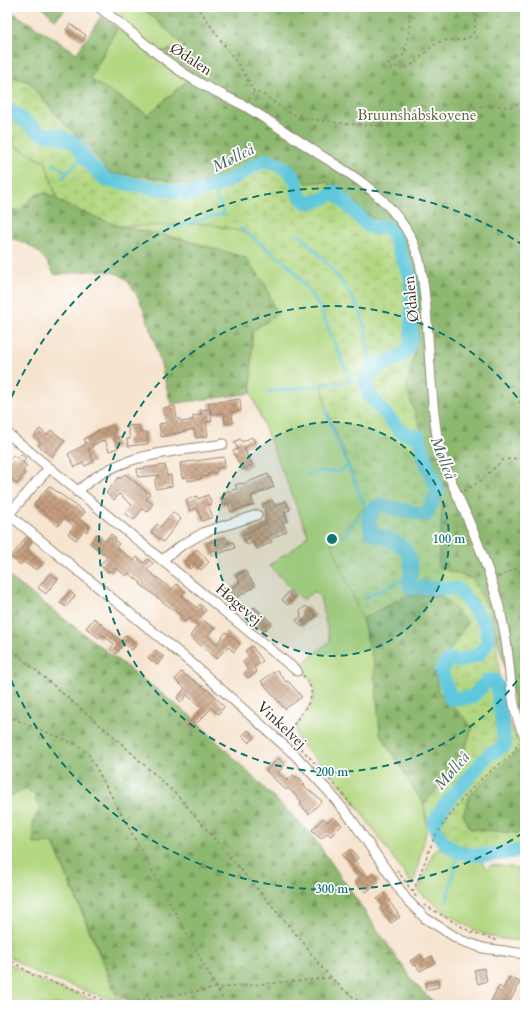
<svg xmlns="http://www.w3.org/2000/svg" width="532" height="1012" viewBox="0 0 532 1012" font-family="Cardo,serif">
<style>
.green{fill:#b2d781;stroke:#768050}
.forest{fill:url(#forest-firs);stroke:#647146}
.wetland{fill:url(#wetland-marsh);stroke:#768050}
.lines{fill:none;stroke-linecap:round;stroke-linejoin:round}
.stream{stroke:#5fc7db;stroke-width:2.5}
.river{stroke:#5fc7db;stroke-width:14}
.building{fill:url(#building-cross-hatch)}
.minor-casing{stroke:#988776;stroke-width:11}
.path{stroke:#988776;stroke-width:1.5;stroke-dasharray:3 3;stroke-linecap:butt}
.minor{stroke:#fff;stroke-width:9}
.ring{fill:none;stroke:#0f766e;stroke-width:2;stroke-dasharray:7 5}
.labels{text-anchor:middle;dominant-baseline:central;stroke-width:3.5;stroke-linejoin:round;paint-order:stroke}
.street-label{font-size:15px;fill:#3b2a1e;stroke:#fff}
.park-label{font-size:15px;fill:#5f5e3c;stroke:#fff}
.water-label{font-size:16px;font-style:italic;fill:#486160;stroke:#fff}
.centre{fill:#0f766e;stroke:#fff;stroke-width:2}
.ring-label{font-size:12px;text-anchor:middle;font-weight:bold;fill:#0f766e;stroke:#fff;stroke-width:3.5;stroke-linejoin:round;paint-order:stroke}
</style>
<defs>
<pattern id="forest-firs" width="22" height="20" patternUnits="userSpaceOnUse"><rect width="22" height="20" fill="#8db86f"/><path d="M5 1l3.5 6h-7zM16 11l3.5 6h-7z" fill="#74965b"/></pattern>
<pattern id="wetland-marsh" width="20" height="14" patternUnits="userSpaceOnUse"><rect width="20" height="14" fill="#b2d781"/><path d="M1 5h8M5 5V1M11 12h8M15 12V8" fill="none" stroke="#9ab96f"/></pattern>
<pattern id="building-cross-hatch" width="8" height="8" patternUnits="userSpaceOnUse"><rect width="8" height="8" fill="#c49c7c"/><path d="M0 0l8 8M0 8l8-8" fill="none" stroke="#a07f65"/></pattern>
</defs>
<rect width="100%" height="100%" fill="#fff"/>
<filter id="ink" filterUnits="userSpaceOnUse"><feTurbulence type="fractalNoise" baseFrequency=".025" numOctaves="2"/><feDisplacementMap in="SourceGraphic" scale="8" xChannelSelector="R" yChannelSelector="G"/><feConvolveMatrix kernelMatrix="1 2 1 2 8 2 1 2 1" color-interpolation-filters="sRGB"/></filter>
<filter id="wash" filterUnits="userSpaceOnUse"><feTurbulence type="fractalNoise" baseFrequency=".012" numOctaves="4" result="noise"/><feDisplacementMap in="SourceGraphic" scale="16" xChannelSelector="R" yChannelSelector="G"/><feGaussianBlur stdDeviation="0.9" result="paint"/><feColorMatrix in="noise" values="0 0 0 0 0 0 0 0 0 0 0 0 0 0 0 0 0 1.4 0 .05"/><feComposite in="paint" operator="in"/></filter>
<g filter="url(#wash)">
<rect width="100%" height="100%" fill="#f6e4cf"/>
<!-- green -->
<path class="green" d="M 103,7 L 142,7 L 186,47 L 158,52 Z
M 117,28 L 189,79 L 148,115 L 90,79 Z
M 7,141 L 46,163 L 57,199 L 46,193 L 36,194 L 19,211 L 7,211 Z
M 210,224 L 244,232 L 292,268 L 318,304 L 350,378 L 326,408 L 365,506 L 362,619 L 374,664 L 380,733 L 424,805 L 427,828 L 413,886 L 346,791 L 298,740 C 286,711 339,706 299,667 L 330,641 L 320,597 L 314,591 L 303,600 L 269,565 L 295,548 L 308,535 L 251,393 L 252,332 L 119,226 Z
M 26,788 L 35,797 L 40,809 L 33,823 L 53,843 L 116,995 L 118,997 L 124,997 L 125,999 L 112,1000 L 35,973 L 7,955 L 7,797 Z
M 439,848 L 455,857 L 480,859 L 486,869 L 491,865 L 512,867 L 525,872 L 525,941 C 516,940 506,940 497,938 C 467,931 442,909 418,891 L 435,849 Z
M 7,962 L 38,980 L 103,1003 L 85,1005 L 7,1005 Z"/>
<!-- forest -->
<path class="forest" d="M 42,7 L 68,7 L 55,20 Z
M 142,7 L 525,7 L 525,743 L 494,626 L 473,579 L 438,567 L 443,490 L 406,388 L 418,337 L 388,223 L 372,218 L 326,182 L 306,183 L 294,169 L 251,162 L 224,178 L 193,186 L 155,178 L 109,173 L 87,145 L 60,120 L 29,82 L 7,75 L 7,9 L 77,53 L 101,16 L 117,28 L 90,79 L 148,115 L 189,79 L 158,52 L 185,47 Z
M 46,193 L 70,207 L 119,226 L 182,239 L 246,258 L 265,284 L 277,314 L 252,332 L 251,393 L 171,404 C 163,376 145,284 118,274 C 99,267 74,273 55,275 C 44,255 31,241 7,238 L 7,211 L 19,211 L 36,194 Z
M 7,575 L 192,717 L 312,835 L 415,984 L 437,1005 L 129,1005 L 125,996 L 117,994 L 53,843 L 34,844 L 33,823 L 40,809 L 35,797 L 26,788 L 7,797 Z
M 408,595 L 443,596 L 468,622 L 435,672 L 438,691 L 473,727 L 462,757 L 424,805 L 380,733 L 374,664 L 362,619 Z
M 525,745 L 525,834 L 470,829 L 463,814 L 470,795 Z"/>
<!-- wetland -->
<path class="wetland" d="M 7,75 L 29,82 L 60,120 L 87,145 L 109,173 L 155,178 L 193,186 L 224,178 L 251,162 L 271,158 L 294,169 L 306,183 L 326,182 L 372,218 L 388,223 L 402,246 L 416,281 L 418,337 L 406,388 L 443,490 L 438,567 L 473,579 C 480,594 491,611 494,627 C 501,660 496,723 525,744 L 470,795 L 463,814 L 470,829 L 525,834 L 525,857 C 478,859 431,865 424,805 L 462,757 L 473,727 L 438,691 L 435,672 L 468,622 L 442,596 L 408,595 L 362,619 L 331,543 L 365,506 L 326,408 L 322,383 L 350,378 L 318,304 L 292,268 L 244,232 L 210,224 L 119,226 L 70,207 L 57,199 L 46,163 L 7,141 Z"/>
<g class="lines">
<!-- stream -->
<path class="stream" d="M 53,164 L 68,172
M 62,179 L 83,155
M 240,228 L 292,268 L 318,304 L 351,382
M 166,230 L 224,213 L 212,187
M 299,234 C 323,258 349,285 362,317 C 368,334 369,355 372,372
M 267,392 L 366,380
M 326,408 L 328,419 L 367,511
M 307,475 L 316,471 L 339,472 L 347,466
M 342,537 L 364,512 L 373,509
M 364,598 L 409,577
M 447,901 L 458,852"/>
<!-- river -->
<path class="river" d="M 7,108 L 42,134 L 56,135 L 75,143 L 88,162 L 106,180 L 192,194 L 226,182 L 265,160 C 277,163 290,168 295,180 C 298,185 297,191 299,195 C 308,210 324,198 335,192 L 368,226 L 376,228 L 385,226 L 392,233 L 411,278 L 411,339 L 408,349 L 402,356 L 375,368 L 366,380 L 369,395 L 401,432 L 419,437 L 427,465 L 438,491 L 426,515 L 380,505 L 373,509 L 369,521 L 371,533 C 392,541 411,542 411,569 C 411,576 408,579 410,587 L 458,589 L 486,624 L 488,642 L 478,655 L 459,661 L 449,659 L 441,670 L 451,699 L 472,697 L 487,681 L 494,680 L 497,685 L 505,745 L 487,756 L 443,807 L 434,822 C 444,866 491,855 525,850"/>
</g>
<g id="blocks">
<!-- building -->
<path class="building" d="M 70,24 L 86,35 L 83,41 L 66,30 Z
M 240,399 L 241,411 L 232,412 L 233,423 L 225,424 L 224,413 L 212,414 L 208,403 Z
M 175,406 L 177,419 L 180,419 L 181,422 L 193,420 L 193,416 L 201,415 L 200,410 L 210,409 L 212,421 L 206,422 L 208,436 L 196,438 L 194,429 L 161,437 L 159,424 L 166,423 L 163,408 Z
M 113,425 L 116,432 L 113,434 L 118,448 L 109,451 L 105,440 L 92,445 L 93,447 L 88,450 L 94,462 L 85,466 L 83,463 L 75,467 L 68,454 L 86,444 L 84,439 L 95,433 L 95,432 Z
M 139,425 L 140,432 L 147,432 L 148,444 L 128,446 L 127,439 L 130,439 L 128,426 Z
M 40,429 L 47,435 L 51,430 L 65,441 L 52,457 L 38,445 L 41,443 L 33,437 Z
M 252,437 L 255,442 L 244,448 L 252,465 L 242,470 L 233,451 L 238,449 L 234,442 L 240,439 L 242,442 Z
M 21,454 L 26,458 L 23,462 L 27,466 L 23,471 L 25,474 L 17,484 L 7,475 L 7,462 L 13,455 L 17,458 Z
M 224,457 L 225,467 L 217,468 L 217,472 L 208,474 L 208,476 L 201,477 L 201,479 L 188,481 L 188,477 L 182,478 L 180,463 Z
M 165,465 L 167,476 L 171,475 L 172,486 L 156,489 L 155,480 L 159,475 L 138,477 L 137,469 Z
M 125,474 L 150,494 L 146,499 L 153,504 L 147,512 L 142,509 L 134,520 L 125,513 L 132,505 L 119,494 L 114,500 L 106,493 L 119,477 L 120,479 Z
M 268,474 L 274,487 L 251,496 L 254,505 L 231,512 L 228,503 L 222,505 L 220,497 L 226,495 L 225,492 L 237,489 L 235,485 L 242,483 L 243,484 Z
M 49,486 L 85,512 L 79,519 L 90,527 L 87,532 L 84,530 L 76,540 L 68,534 L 74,526 L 64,518 L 58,526 L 34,504 Z
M 208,495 L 212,504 L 208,505 L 213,517 L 202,521 L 197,508 L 190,511 L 186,500 L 197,496 L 198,499 Z
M 272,500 L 275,506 L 286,501 L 290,510 L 284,512 L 288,521 L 283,523 L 287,531 L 271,539 L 272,542 L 257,549 L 253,542 L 247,545 L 242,535 L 267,523 L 265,517 L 267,516 L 262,505 Z
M 173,512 L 181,519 L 163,542 L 151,532 L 157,524 L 160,527 Z
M 97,534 L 105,541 L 111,534 L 116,538 L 115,540 L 119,544 L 116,547 L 134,561 L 137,557 L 144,563 L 148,559 L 153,563 L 147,570 L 172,589 L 177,584 L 185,591 L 182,595 L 197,608 L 200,604 L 206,610 L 200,618 L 214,628 L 208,636 L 217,644 L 226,632 L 240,644 L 234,652 L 228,647 L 216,659 L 190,636 L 198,625 L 189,618 L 185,622 L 179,618 L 181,616 L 140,584 L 141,583 L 129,573 L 126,576 L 116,568 L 112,573 L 109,570 L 108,572 L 100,565 L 107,557 L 90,543 Z
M 26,537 L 32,542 L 27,549 L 43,564 L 37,570 L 23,562 L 20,565 L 11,557 Z
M 226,537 L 228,543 L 233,542 L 235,548 L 212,556 L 207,543 Z
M 197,549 L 209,562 L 201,570 L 195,564 L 190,569 L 184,562 Z
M 245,570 L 255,586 L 232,601 L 226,592 L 240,582 L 236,576 Z
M 50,573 L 58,579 L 46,594 L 38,588 Z
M 290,590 L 296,596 L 288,605 L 282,600 Z
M 70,591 L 75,596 L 66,607 L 60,603 Z
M 306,606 L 316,616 L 302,627 L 296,620 L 301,616 L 300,611 Z
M 254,607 L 272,623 L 264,631 L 247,615 Z
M 94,618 L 121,641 L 126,635 L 137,644 L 132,650 L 124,643 L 116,654 L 110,649 L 114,644 L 103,635 L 99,638 L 86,628 Z
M 252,646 L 263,661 L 254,668 L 257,672 L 248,678 L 244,673 L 248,670 L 243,662 L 249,657 L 245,651 Z
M 155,650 L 164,657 L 157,665 L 148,658 Z
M 277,670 L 286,682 L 288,681 L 302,697 L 285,709 L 261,681 Z
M 181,672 L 211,692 L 224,707 L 218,714 L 212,708 L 191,729 L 187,726 L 202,708 L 187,695 L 181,702 L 177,698 L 185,688 L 175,680 Z
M 248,730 L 255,737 L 249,743 L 242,736 Z
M 278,758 L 285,765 L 278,773 L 287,781 L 293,775 L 297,778 L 298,777 L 305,784 L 303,785 L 322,801 L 309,814 L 300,804 L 302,802 L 288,788 L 286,790 L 266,771 Z
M 333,817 L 342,825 L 331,836 L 327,833 L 321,839 L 312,830 L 323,818 L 328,822 Z
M 350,850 L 352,850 L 358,858 L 355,861 L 365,874 L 368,877 L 373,874 L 379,882 L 366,892 L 362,887 L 360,888 L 355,881 L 359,878 L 342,855 Z
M 385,893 L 390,900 L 389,901 L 400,917 L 391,923 L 380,908 L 382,906 L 377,899 Z
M 421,954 L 424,960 L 432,956 L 435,963 L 420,971 L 416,965 L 413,966 L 410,961 Z
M 484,968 L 487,981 L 478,984 L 474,970 Z
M 509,977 L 520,982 L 508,1005 L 499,1005 L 491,1001 L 499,986 L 503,989 Z
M 438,980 L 439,987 L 426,990 L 425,983 Z"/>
</g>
</g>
<g filter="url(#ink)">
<use href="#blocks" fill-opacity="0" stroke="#988776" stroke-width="1"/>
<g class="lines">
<defs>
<path id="minor" d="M 98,7 C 129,28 156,56 188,76 C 206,88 226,96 245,106 C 271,122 296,139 322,156 C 351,174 378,191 399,219 C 423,249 424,285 427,322 C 430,360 431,399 437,436 C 442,465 456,491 467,517 C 484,556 502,606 507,648 C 511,677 511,711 525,737
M 7,433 L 297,671
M 77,492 C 119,452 169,453 223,444
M 7,513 L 194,665 L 296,756 L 330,793 L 352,820 L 407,900 L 425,918 L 460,940 L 483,948 L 525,954
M 9,514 L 49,468
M 162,560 L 182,545 L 205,532 L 257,515"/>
</defs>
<!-- minor casing -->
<use href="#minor" class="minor-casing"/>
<!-- path -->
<path class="path" d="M 194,7 L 201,12 L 244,73 L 254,92 L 264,95 L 286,111 L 303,118 L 347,124 L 387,126 L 412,114 L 429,112 L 451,114 L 466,109 L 489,105 L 511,107 L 525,100
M 407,7 L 410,23 L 405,53 L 402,56 L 392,59 L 386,68 L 386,70 L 395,68 L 403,60 L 405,62 L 399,67 L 399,69 C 419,68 425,45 443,41 C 453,38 464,44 472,34 C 478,27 474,16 473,7
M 249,100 L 253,93
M 464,491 L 480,481 L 503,460 L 525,457
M 498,577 L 525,565
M 7,646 L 113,736 L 178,796 L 307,947 C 323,973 340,987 363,1005
M 303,675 C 325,700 297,710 291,732 L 297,744 L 336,786
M 7,716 L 78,745 L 89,755 L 226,1005
M 339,789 L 354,808
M 397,870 L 417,898
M 413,892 L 434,838 L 457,805 L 479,781 L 512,754 L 519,742
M 424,905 L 473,933 L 499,941
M 7,958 L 33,975 L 93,996 L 112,1005
M 113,1005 L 217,988 L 331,978"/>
<!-- minor -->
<use href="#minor" class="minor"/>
</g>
</g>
<!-- distance rings -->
<circle cx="332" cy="539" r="117" fill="#0f766e" fill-opacity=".12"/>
<g class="ring">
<circle cx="332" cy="539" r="117"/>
<path d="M524 671A233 233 0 1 1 524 407"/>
<path d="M523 833A350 350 0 0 1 7 670M7 408A350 350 0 0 1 523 245"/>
</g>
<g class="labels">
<!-- street labels -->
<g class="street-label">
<text transform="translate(191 59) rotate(33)">Ødalen</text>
<text transform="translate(411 299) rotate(-96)">Ødalen</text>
<text transform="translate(239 604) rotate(40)">Høgevej</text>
<text transform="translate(282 725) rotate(43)">Vinkelvej</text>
</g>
<!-- park labels -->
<g class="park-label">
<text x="417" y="115">Bruunshåbskovene</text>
</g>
<!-- water labels -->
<g class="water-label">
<text transform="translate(233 158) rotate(-26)">Mølleå</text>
<text transform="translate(443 458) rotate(69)">Mølleå</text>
<text transform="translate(452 771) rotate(-49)">Mølleå</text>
</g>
</g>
<circle cx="332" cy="539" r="6" class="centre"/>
<g class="ring-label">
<text x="449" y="543">100 m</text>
<text x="332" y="776">200 m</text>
<text x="332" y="893">300 m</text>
</g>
<!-- margin -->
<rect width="532" height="1012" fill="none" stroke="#fff" stroke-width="24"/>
</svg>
